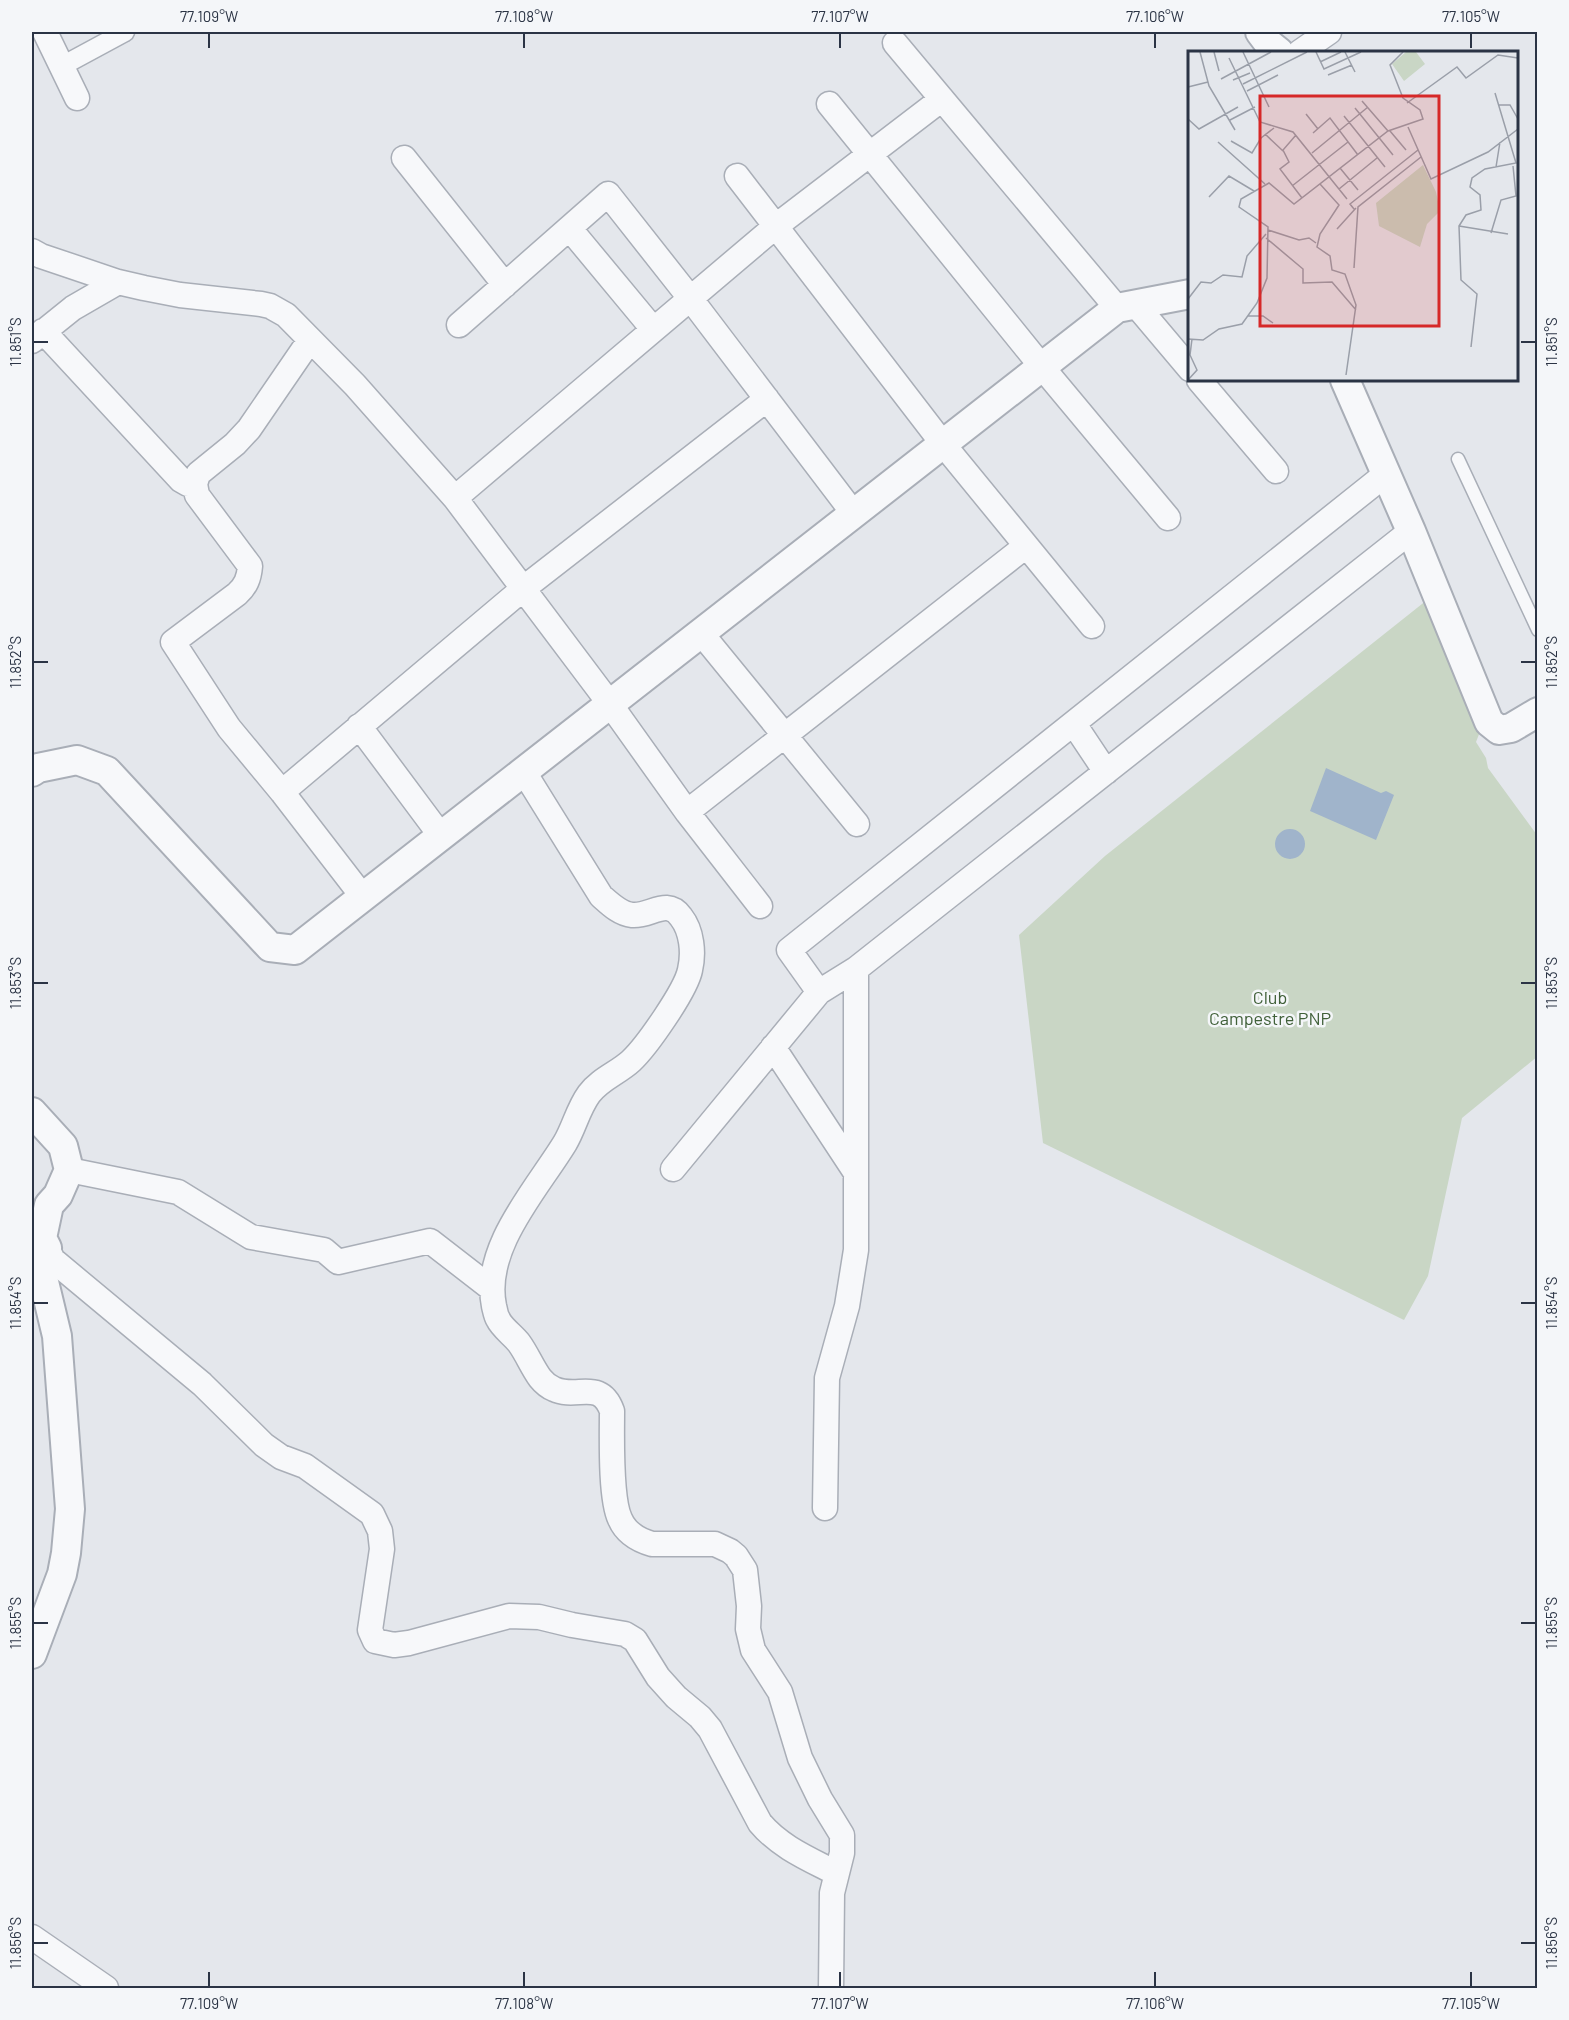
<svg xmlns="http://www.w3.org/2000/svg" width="1569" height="2020" viewBox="0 0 1569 2020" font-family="Barlow,sans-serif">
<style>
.green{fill:#c9d6c5}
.water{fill:#a0b4cb}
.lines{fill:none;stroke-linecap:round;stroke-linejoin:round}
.service-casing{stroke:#a9aeb7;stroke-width:15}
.pedestrian-casing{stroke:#a9aeb7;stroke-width:21}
.minor-casing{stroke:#a9aeb7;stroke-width:27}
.tertiary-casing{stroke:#a9aeb7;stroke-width:32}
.service{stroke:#f7f8fa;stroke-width:12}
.pedestrian{stroke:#f7f8fa;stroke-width:18}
.minor{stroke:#f7f8fa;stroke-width:24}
.tertiary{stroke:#f7f8fa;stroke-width:28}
.ticks{fill:none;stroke:#2b3445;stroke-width:2}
.labels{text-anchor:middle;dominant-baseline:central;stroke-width:5;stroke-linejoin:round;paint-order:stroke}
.park-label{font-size:18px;fill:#406039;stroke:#f4f6f9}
.inset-road{fill:none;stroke:#9a9fa9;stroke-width:1.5}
.view{fill:#d62828;fill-opacity:0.15;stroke:#d62828;stroke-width:3}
.inset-edge{fill:none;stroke:#2b3445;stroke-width:3}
.neatline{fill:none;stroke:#2b3445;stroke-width:2}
.ticks-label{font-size:15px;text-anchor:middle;fill:#2b3445}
</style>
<rect width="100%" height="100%" fill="#e4e7ec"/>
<!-- green -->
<path class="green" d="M 1427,600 L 1483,724 L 1476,742 L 1486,758 L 1488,768 L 1537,835 L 1538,1056 L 1462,1118 L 1428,1276 L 1404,1320 L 1043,1143 L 1019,935 L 1105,856 Z"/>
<!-- water -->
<path class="water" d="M 1326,768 L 1381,793 L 1386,791 L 1394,795 L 1376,840 L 1310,811 Z
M1275 844a15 15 0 1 1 30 0a15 15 0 1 1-30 0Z"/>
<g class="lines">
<defs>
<path id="service" d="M 1458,459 L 1538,630"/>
<path id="pedestrian" d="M 62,66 L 125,32"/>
<path id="minor" d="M 45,32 L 77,98
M 895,43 L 1117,308
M 1300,52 L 1329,32
M 829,104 L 1042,367 L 1168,518
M 404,158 L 505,285
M 737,176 L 943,444 L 1092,626
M 570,229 L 653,329
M 32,251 L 41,256 L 118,282 L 144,288 L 180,295 L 261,304 L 270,306 L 286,315 L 355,385 L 455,498 L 610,704 L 687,812 L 760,906
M 1136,305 L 1190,369
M 459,325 L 608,194 L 690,298 L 854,514
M 43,331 L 181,480 L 188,484 L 195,484
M 310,340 L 249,429 L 235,444 L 198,474 L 195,484 L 197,495 L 250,566 C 249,578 246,586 237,594 L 173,642 L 229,728 L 282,792 L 363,897
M 32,341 L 73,308 L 118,282
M 1199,380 L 1276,471
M 455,498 L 776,226 L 942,99
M 701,633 L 857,824
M 1074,724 L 1106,772
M 359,726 L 441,836
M 524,772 L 601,896 C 610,904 620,914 632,915 C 650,917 667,897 681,917 C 692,931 694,953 690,970 C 686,990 647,1046 631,1061 C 618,1073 600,1079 589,1094 C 578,1109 574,1128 565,1143 C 537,1189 482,1248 494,1306 C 495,1310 496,1316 498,1319 C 502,1328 513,1335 519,1343 C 527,1354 532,1367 540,1378 C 544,1383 549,1387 554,1389 C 577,1400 600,1378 612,1411 C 612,1436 610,1498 620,1519 C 626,1533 638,1540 652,1544 L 715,1544 L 730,1551 L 736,1556 L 745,1570 L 749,1606 L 748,1629 L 753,1650 L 780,1692 L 800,1758 L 820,1799 L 842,1835 L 842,1853 L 832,1893 L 831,1988
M 282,792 L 524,588 L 767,399
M 687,812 L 1026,546
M 819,992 L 789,950 L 1386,474
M 773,1047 L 856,1173
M 673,1169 L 819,992 L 856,969
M 69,1170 L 178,1192 L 251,1237 L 324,1250 L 338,1262 L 430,1241 L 492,1289
M 47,1248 L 53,1260 L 202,1384 L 264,1445 L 281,1457 L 305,1466 L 372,1514 L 380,1531 L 382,1549 L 370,1630 L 375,1641 L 394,1645 L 409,1643 L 509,1616 L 539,1617 L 572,1625 L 625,1634 L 635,1640 L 658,1677 L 676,1697 L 700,1717 L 710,1729 L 760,1823 C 780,1847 809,1859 836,1873
M 825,1508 L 827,1378 L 847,1306 L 856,1250 L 856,969 L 1411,531
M 32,1937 L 106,1988"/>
<path id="tertiary" d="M 1260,32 L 1269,44 L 1279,52
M 1345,380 L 1411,531 L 1489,722 L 1499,730 L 1511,728 L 1538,712
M 32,772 L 38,768 L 77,760 L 107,771 L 270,947 L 295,950 L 1117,308 L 1190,294
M 32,1112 L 63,1146 L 69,1170 L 58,1195 L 49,1205 L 42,1238 L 47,1248 L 41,1258 L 40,1265 L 57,1336 L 70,1509 L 66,1553 L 62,1574 L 32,1654"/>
</defs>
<!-- service casing -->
<use href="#service" class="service-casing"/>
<!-- pedestrian casing -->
<use href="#pedestrian" class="pedestrian-casing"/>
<!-- minor casing -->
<use href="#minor" class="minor-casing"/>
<!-- tertiary casing -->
<use href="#tertiary" class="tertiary-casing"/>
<!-- service -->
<use href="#service" class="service"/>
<!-- pedestrian -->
<use href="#pedestrian" class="pedestrian"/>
<!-- minor -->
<use href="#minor" class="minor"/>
<!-- tertiary -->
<use href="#tertiary" class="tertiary"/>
</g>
<!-- ticks -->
<path class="ticks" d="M 209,33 L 209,48M 524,33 L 524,48M 840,33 L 840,48M 1155,33 L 1155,48M 1471,33 L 1471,48M 33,342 L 48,342M 1521,342 L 1536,342M 33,662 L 48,662M 1521,662 L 1536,662M 33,983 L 48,983M 1521,983 L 1536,983M 33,1303 L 48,1303M 1521,1303 L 1536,1303M 33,1623 L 48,1623M 1521,1623 L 1536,1623M 33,1943 L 48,1943M 1521,1943 L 1536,1943M 209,1972 L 209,1987M 524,1972 L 524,1987M 840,1972 L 840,1987M 1155,1972 L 1155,1987M 1471,1972 L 1471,1987"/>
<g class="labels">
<!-- park labels -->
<g class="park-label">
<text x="1270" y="997">Club<tspan x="1270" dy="21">Campestre PNP</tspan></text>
</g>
</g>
<!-- overview -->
<g transform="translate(1188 51)">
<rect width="330" height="330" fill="#e4e7ec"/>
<path d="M 218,1 L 228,1 L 237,13 L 216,30 L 204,13 ZM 235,114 L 248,141 L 252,160 L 239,173 L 232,196 L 191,175 L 188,152 Z" fill="#c9d6c5"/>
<path class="inset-road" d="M 12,1 L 21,35 L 47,79M 26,1 L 31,20M 55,1 L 81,56M 128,1 L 136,18 L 173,1M 157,1 L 167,21M 41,7 L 72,71 L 105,81 L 159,148M 132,11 L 153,1M 140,24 L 164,14M 33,28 L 83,1M 45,29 L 62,22M 55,33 L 119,1M 0,36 L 20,31M 59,40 L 90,24M 174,50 L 200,80M 219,52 L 269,16 L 278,27 L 310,4 L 330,7M 311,54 L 322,54 L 330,68M 167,57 L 205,104M 118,63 L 130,78M 156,65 L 197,116M 0,68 L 11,78 L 50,56M 42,69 L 67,56M 220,76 L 243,128 L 300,101 L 330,78M 202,80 L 218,99M 125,82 L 142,67 L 170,104M 77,83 L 95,100M 108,84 L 95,99 L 101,111 L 92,118 L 114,147M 43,90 L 64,102 L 73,87 L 86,77M 30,91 L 77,133M 124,102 L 180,56M 308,116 L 312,91M 152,117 L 170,139M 132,133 L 151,154 L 132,183 L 129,196 L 142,205 L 144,219 L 157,223 L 168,254 L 158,324M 104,135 L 160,91M 151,138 L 189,107M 21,146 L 41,125 L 66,140M 166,158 L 162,153 L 230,99M 271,175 L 320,183M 149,178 L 168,157M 80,179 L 111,189 L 121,187 L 128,192M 303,182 L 313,149 L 328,145 L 325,115M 78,187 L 115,218 L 115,232 L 144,231 L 168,259M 166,217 L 170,156 L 233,106M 0,248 L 13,231 L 23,232 L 35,224 L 54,226 L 59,205 L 78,183M 60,265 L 75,265 L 85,272M 0,288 L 15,289 L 31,278 L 54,273 L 69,252 L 79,227 L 80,176 L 51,156 L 53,148 L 81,132 L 106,153 L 200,80 L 235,68 L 232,59 L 215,47 L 202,14 L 215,1M 283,296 L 289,243 L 273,229 L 271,175 L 278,164 L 293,159 L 292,144 L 282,136 L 284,127 L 297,118 L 328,112 L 307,42M 0,329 L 9,319 L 2,304 L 4,288"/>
<path class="view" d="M 72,45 L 251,45 L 251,275 L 72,275 Z"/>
<rect width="330" height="330" class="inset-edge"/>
</g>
<!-- border -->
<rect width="1569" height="2020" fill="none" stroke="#f4f6f9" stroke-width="66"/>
<rect x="33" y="33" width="1503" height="1954" class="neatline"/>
<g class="ticks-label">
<text x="209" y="22">77.109°W</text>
<text x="524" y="22">77.108°W</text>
<text x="840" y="22">77.107°W</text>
<text x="1155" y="22">77.106°W</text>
<text x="1471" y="22">77.105°W</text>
<text transform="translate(16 342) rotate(-90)" y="5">11.851°S</text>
<text transform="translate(1552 342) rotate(-90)" y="5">11.851°S</text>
<text transform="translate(16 662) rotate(-90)" y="5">11.852°S</text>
<text transform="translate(1552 662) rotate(-90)" y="5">11.852°S</text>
<text transform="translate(16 983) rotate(-90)" y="5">11.853°S</text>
<text transform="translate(1552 983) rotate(-90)" y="5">11.853°S</text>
<text transform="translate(16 1303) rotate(-90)" y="5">11.854°S</text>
<text transform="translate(1552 1303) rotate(-90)" y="5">11.854°S</text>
<text transform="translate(16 1623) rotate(-90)" y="5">11.855°S</text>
<text transform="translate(1552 1623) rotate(-90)" y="5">11.855°S</text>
<text transform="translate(16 1943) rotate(-90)" y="5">11.856°S</text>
<text transform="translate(1552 1943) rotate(-90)" y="5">11.856°S</text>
<text x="209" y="2009">77.109°W</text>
<text x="524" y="2009">77.108°W</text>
<text x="840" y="2009">77.107°W</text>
<text x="1155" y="2009">77.106°W</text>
<text x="1471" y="2009">77.105°W</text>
</g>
</svg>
